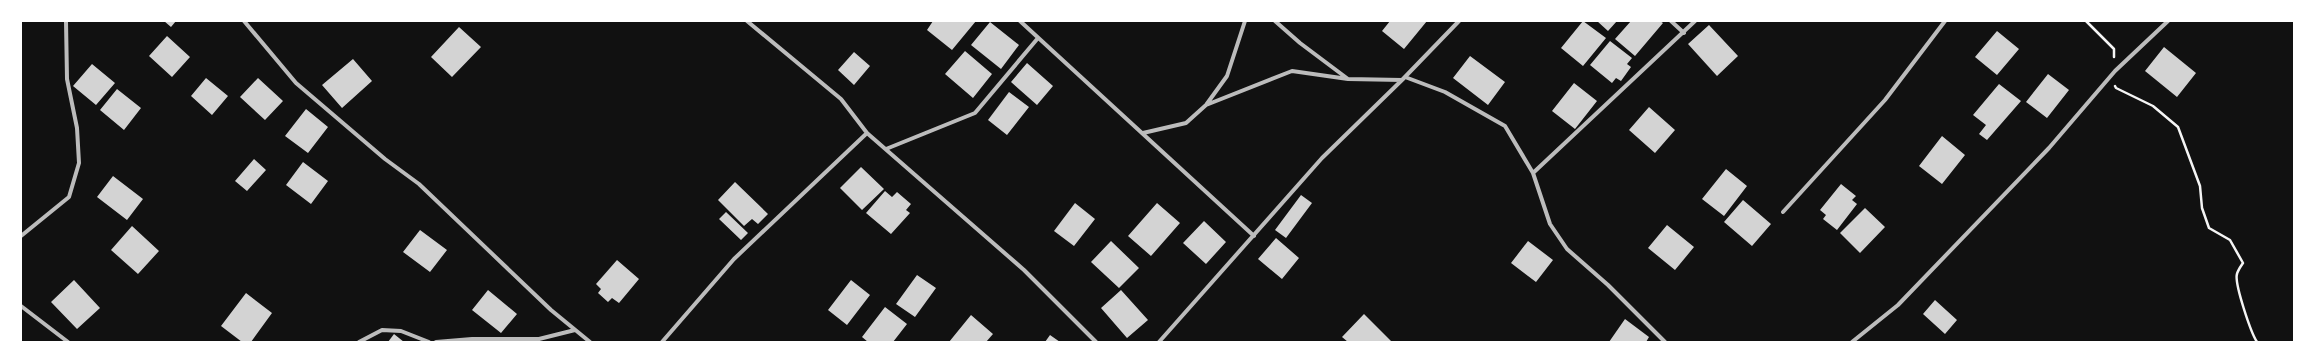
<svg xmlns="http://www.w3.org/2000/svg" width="2315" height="363" viewBox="0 0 2315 363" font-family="Manrope,sans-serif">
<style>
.building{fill:#d3d3d3}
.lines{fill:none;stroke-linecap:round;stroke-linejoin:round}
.path{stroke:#f5f5f5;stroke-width:2.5}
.minor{stroke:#bcbcbc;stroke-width:4}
</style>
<rect width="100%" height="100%" fill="#111"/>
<!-- building -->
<path class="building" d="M 164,21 L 176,21 L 171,27 Z
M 933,21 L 976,21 L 952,50 L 927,30 Z
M 1390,21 L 1427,21 L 1404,49 L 1382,31 Z
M 1583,21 L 1606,38 L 1583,66 L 1561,48 Z
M 1597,21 L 1617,21 L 1608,31 Z
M 1631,21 L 1660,21 L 1663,23 L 1635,56 L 1615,39 Z
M 990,22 L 1019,45 L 1001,69 L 971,45 Z
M 1709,25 L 1738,56 L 1717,76 L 1688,44 Z
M 459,27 L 481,47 L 452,77 L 431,57 Z
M 1997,31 L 2019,49 L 1997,75 L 1975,57 Z
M 167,36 L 190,57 L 172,77 L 149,56 Z
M 1610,41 L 1632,58 L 1627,64 L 1631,67 L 1621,81 L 1616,78 L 1612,83 L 1590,65 Z
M 2164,47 L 2196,73 L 2177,97 L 2145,71 Z
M 965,51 L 992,74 L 973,98 L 945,74 Z
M 854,52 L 870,66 L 854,85 L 838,70 Z
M 1470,56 L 1505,82 L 1488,105 L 1453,78 Z
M 353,59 L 372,81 L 342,108 L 322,85 Z
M 1027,63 L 1053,86 L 1037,105 L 1011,82 Z
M 92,64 L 115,83 L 96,105 L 73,86 Z
M 2048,74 L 2069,90 L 2047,118 L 2026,102 Z
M 206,78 L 228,96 L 212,115 L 191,96 Z
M 258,78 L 283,101 L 265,120 L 240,97 Z
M 1574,83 L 1597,101 L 1575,129 L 1552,111 Z
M 1999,84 L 2021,101 L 1987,140 L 1979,134 L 1986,125 L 1973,115 Z
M 117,89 L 141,108 L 124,130 L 100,110 Z
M 1009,92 L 1029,107 L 1007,135 L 988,120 Z
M 1649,107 L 1675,130 L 1655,153 L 1629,130 Z
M 306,109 L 328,127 L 308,153 L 285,136 Z
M 1942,136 L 1965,155 L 1942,184 L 1919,166 Z
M 254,159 L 266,170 L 247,191 L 235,181 Z
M 303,162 L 328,181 L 311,204 L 286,185 Z
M 861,167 L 884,189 L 862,210 L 840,188 Z
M 1726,169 L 1747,186 L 1724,216 L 1702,199 Z
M 113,176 L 143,199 L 127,220 L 97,197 Z
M 735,182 L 768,214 L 758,224 L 752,219 L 744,226 L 718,200 Z
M 1841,184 L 1856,196 L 1852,200 L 1857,204 L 1837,230 L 1823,219 L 1826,215 L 1820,210 Z
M 885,191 L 892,197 L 897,192 L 911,204 L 906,210 L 910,213 L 891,234 L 866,213 Z
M 1301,195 L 1312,203 L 1286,238 L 1275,230 Z
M 1743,200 L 1771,224 L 1752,246 L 1724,222 Z
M 1075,203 L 1095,219 L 1074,246 L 1054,231 Z
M 1157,203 L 1180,223 L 1151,256 L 1128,236 Z
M 1865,208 L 1885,227 L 1860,253 L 1840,233 Z
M 726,212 L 748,233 L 741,240 L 719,219 Z
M 1204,221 L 1226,242 L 1206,264 L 1183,243 Z
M 1667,225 L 1694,247 L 1675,270 L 1648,248 Z
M 132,226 L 159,251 L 138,274 L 111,250 Z
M 420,230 L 447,250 L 430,272 L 403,252 Z
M 1276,238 L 1299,258 L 1282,279 L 1258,259 Z
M 1111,241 L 1139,268 L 1119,288 L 1091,262 Z
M 1528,241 L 1553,260 L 1536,282 L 1511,263 Z
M 617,260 L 639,279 L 619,303 L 612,298 L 608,302 L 598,293 L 601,289 L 596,284 Z
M 917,275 L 936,288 L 915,317 L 896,304 Z
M 74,280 L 100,308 L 77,329 L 51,302 Z
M 851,280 L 870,295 L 847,325 L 828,310 Z
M 488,290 L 517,314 L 501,333 L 472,310 Z
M 1121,290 L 1148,320 L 1127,338 L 1101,308 Z
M 246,293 L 272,313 L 251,342 L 242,342 L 221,326 Z
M 1935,300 L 1957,320 L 1945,334 L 1923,314 Z
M 885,307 L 907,324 L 893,342 L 868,342 L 862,337 Z
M 1364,314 L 1391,341 L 1390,342 L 1348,342 L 1342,337 Z
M 971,315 L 993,334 L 986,342 L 949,342 Z
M 1625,319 L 1649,337 L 1646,342 L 1609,342 Z
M 394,334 L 404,342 L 388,342 Z
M 1050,335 L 1060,342 L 1045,342 Z"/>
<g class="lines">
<!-- path -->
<path class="path" d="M 2086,21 L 2114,49 L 2114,57
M 2115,86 L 2116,88 L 2153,106 L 2178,127 L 2200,186 L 2202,208 L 2209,228 L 2230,240 L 2243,263 C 2241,266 2238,270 2237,274 C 2234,283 2251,333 2257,342"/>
<!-- minor -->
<path class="minor" d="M 244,21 L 296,83 L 385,159 L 419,184 L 551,310 L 590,342
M 747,21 L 841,99 L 867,133 L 1024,270 L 1096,342
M 1020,21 L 1254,236
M 1275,21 L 1300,43 L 1348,79 L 1402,80
M 1671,21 L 1684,33
M 1405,77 L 1445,92 L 1505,126 L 1533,173 L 1550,224 L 1567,249 L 1608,285 L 1665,342
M 1206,105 L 1292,71 L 1348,79
M 1143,133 L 1186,123 L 1206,105 L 1227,76 L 1245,21
M 886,149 L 975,113 L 1038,38
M 1533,173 L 1695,21
M 1783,212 L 1885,100 L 1945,21
M 21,236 L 69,197 L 79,163 L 77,128 L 67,79 L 66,21
M 21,306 L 68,342
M 359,342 L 382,330 L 401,331 L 429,342
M 436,342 L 472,339 L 539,339 L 575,330
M 662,342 L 734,259 L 867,133
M 1159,342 L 1322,158 L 1402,80 L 1459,21
M 1852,342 L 1898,305 L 2049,148 L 2115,71 L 2168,21"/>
</g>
<!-- border -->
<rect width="2315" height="363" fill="none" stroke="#ffffff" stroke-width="44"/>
</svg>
